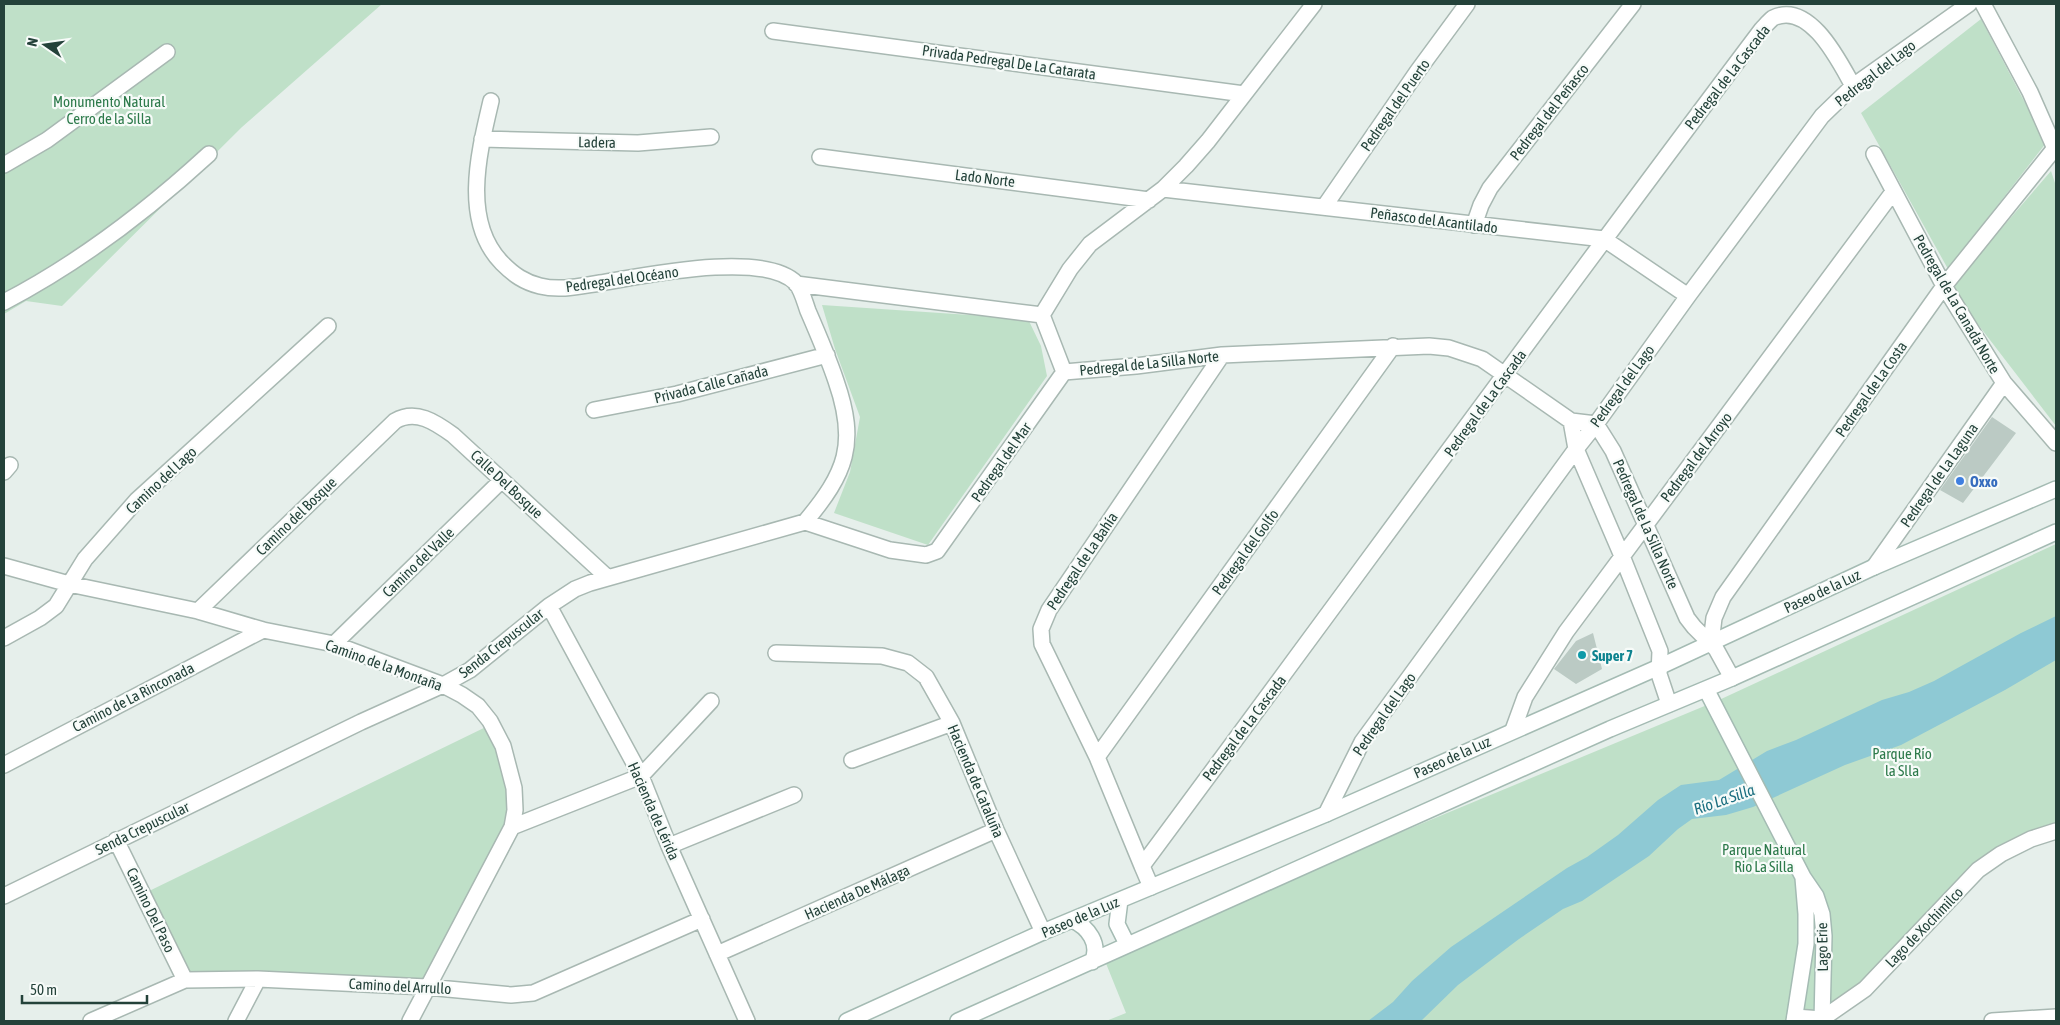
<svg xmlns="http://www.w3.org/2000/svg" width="2060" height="1025" viewBox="0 0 2060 1025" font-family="'Asap Condensed',sans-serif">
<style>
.green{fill:#bfe0c8}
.water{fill:#8ec9d4}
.building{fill:#bbcac4}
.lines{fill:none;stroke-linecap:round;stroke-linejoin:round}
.street-casing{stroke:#a8b8b2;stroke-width:18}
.secondary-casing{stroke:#a4bbb3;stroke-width:18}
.street{stroke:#fff;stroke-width:15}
.secondary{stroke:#fff;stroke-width:15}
.shop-dot{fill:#3f7fe0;stroke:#f7fbf9;stroke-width:2}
.culture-dot{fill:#0f9aa8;stroke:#f7fbf9;stroke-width:2}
.labels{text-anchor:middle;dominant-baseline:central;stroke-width:4.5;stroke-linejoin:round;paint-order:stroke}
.street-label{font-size:15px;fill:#24423a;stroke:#f7fbf9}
.park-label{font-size:15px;fill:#2d7a4b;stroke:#f7fbf9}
.shop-label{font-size:15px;font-weight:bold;fill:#366cbe;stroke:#f7fbf9;text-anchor:start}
.culture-label{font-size:15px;font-weight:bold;fill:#0d838f;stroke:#f7fbf9;text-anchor:start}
.water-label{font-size:16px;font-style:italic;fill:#1c6f80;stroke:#f7fbf9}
</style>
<rect width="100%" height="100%" fill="#e6efeb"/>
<!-- green -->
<path class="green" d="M 4,4 L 382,4 L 242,127 L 62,306 L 26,301 L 4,314 Z
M 1981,19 L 2046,143 L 1948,269 L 1861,113 Z
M 2051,171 L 2056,186 L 2056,426 L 1950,288 Z
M 822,305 L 1028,319 L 1041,346 L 1047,376 L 928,545 L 834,513 L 850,472 L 860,417 L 835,349 Z
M 2056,544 L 2056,832 L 2001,854 L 1865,989 L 1820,1021 L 1106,1021 L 1126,1013 L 1103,956 L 1719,700 Z
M 492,724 L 515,810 L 427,987 L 185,980 L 147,892 Z"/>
<!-- water -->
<path class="water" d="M 2056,616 L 2056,660 L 2005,690 L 1901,745 L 1845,765 L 1753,807 L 1726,815 L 1692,819 L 1678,829 L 1649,856 L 1582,901 L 1563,909 L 1519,939 L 1458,985 L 1421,1021 L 1368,1021 L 1393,1002 L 1412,981 L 1451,947 L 1567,868 L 1587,857 L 1618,835 L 1658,800 L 1681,785 L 1719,780 L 1767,751 L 1796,740 L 1882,700 L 1909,692 L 1934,681 L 2021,633 Z"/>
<!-- building -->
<path class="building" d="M 1992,417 L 2016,433 L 1963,503 L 1940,490 Z
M 1593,633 L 1602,669 L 1576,684 L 1554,669 L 1576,641 Z"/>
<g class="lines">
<defs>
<path id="street" d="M 1983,4 L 2030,92 L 2056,151
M 773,31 L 1244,94
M 491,101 C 479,152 461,221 502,263 C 514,275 524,282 540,286 C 560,291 580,286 600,283 C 643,276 763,250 796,283 C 802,290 805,303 808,311 C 818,334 828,357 836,381 C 858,444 846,473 805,522
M 482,139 L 638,143 L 711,137
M 1874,154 L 1944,286 L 2004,383 L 2056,443
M 820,157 L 1149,200
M 4,165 L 47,140 L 167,52
M 1163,189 L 1604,239 L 1688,296
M 1324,207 L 1417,72 L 1467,4
M 1474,225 L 1481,205 L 1490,188 L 1633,4
M 796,284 L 1042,315
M 4,302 C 79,263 147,211 209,154
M 1042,315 L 1064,372 L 1136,366 L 1222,355 L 1429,346 L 1449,348 L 1482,359 L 1571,421 L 1596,424 L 1613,451 L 1687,618 L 1694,627 L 1716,649 L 1732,678
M 1042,315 L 1070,269 L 1090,244 L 1163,189 L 1186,166 L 1208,141 L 1314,4
M 594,410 L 677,394 L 827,355
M 1571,421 L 1576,449 L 1622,556 L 1660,651 L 1659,674 L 1669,704
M 4,472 L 10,465
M 4,566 L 69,584 L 198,611 L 263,630 L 334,644 L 443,685 L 462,695 L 478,706 L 490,721 L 503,746 L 514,788 L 515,810 L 512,827 L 410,1021
M 1874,567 L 2004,383
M 549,606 L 641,776 L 669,846 L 747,1021
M 198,611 L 395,421 C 416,409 435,422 453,435 L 607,577
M 4,638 L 40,618 L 56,606 L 85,559 L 137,500 L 328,326
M 1711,643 L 1714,618 L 1723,597 L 1944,286 L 2055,148
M 334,644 L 502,480
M 776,653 L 882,656 L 908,663 L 926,677 L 952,723 L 996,830 L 1043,932
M 1513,730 L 1525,697 L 1566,632 L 1893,192
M 1097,757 L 1393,346
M 852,760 L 952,723
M 4,765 L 263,630
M 1326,814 L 1362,742 L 1576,449 L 1596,424 L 1688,296 L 1822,116 L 1853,86 L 1969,4
M 512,827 L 641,776 L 711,701
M 116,840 L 185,980
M 669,846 L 794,795
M 1142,866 L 1097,757 L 1042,644 L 1041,629 L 1049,610 L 1222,355
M 1151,887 L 1142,866 C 1349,587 1553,306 1762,29 C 1765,26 1769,21 1773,18 C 1810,0 1840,63 1853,86
M 4,896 L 361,722 L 443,685 L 470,670 L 549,606 L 575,589 L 590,583 L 805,522 L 890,550 L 926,555 L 937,551 L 1064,372
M 717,954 L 996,830
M 1795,1017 L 1822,1019 L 1865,989 L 1978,870 L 2001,854 L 2031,839 L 2056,831
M 91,1021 L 185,980 L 258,979 L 427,987 L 511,995 L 533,993 L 702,919
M 236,1021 L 258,979
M 1992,1021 L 2056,1017"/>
<path id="secondary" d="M 1706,689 L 1803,877 L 1816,896 L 1822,914 L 1824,936 L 1822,1021
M 1120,900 L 1117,924 L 1127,944
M 1072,920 C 1088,927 1101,944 1092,962
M 847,1021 L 1043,932 L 1326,814 L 1659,667 L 1874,567 L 2056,489
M 958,1021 L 1610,729 L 1732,678 L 2056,532
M 1794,1021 L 1806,944 L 1806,914 L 1803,878"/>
</defs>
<!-- street casing -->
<use href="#street" class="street-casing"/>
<!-- secondary casing -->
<use href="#secondary" class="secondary-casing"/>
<!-- street -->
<use href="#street" class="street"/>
<!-- secondary -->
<use href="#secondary" class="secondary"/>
</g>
<!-- markers -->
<circle class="shop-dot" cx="1960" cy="481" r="5"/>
<circle class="culture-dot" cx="1582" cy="655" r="5"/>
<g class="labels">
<!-- street labels -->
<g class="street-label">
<text transform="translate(1009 62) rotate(8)">Privada Pedregal De La Catarata</text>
<text transform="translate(1875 73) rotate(-38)">Pedregal del Lago</text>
<text transform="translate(1727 77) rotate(-52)">Pedregal de La Cascada</text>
<text transform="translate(1395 105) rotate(-55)">Pedregal del Puerto</text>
<text transform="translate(1549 112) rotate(-52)">Pedregal del Peñasco</text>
<text transform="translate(597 142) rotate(1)">Ladera</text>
<text transform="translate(985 178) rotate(7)">Lado Norte</text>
<text transform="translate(1434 220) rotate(7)">Peñasco del Acantilado</text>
<text transform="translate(622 279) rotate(-8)">Pedregal del Océano</text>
<text transform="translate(1957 304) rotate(60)">Pedregal de La Canadá Norte</text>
<text transform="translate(1149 363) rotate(-6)">Pedregal de La Silla Norte</text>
<text transform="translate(711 384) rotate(-14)">Privada Calle Cañada</text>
<text transform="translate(1622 386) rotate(-54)">Pedregal del Lago</text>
<text transform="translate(1871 389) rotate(-55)">Pedregal de La Costa</text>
<text transform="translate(1485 403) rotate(-54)">Pedregal de La Cascada</text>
<text transform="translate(1696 457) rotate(-53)">Pedregal del Arroyo</text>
<text transform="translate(1001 462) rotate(-55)">Pedregal del Mar</text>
<text transform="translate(1939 475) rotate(-55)">Pedregal de La Laguna</text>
<text transform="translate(161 480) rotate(-43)">Camino del Lago</text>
<text transform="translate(507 484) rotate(43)">Calle Del Bosque</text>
<text transform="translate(296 516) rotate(-44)">Camino del Bosque</text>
<text transform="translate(1646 524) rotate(66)">Pedregal de La Silla Norte</text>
<text transform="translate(1245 552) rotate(-54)">Pedregal del Golfo</text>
<text transform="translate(1082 561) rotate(-56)">Pedregal de La Bahía</text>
<text transform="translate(418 562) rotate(-44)">Camino del Valle</text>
<text transform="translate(1822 591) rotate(-25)">Paseo de la Luz</text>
<text transform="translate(501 643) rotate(-38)">Senda Crepuscular</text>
<text transform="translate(384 665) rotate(20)">Camino de la Montaña</text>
<text transform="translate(133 697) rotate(-27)">Camino de La Rinconada</text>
<text transform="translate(1384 714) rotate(-55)">Pedregal del Lago</text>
<text transform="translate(1244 728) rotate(-53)">Pedregal de La Cascada</text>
<text transform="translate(1452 757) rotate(-24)">Paseo de la Luz</text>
<text transform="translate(976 781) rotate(67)">Hacienda de Cataluña</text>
<text transform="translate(654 811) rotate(66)">Hacienda de Lérida</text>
<text transform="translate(142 828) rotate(-26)">Senda Crepuscular</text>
<text transform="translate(857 892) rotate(-24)">Hacienda De Málaga</text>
<text transform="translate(151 910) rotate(64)">Camino Del Paso</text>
<text transform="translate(1080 917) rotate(-23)">Paseo de la Luz</text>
<text transform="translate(1924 927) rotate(-46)">Lago de Xochimilco</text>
<text transform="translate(1822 947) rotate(-91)">Lago Erie</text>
<text transform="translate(400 986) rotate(3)">Camino del Arrullo</text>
</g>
<!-- park labels -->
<g class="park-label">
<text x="109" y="101">Monumento Natural<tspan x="109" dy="17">Cerro de la Silla</tspan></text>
<text x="1902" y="753">Parque Río<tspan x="1902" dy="17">la Slla</tspan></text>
<text x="1764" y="849">Parque Natural<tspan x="1764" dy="17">Rio La Silla</tspan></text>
</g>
<!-- shop labels -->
<g class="shop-label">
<text x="1970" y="481">Oxxo</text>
</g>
<!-- culture labels -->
<g class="culture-label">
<text x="1592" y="655">Super 7</text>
</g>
<!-- water labels -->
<g class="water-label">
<text transform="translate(1724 799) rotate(-19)">Río La Silla</text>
</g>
</g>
<!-- border -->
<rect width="2060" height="1025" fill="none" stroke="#24423a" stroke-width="10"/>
<!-- north arrow -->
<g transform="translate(45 45) rotate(283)" stroke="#f7fbf9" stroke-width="4" paint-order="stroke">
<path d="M0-4L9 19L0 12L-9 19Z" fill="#24423a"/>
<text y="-8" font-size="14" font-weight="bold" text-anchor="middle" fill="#24423a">N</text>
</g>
<!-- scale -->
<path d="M22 995v8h125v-8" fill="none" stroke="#24423a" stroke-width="2.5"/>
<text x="30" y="995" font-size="15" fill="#24423a" stroke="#f7fbf9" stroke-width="4" paint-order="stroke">50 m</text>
</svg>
